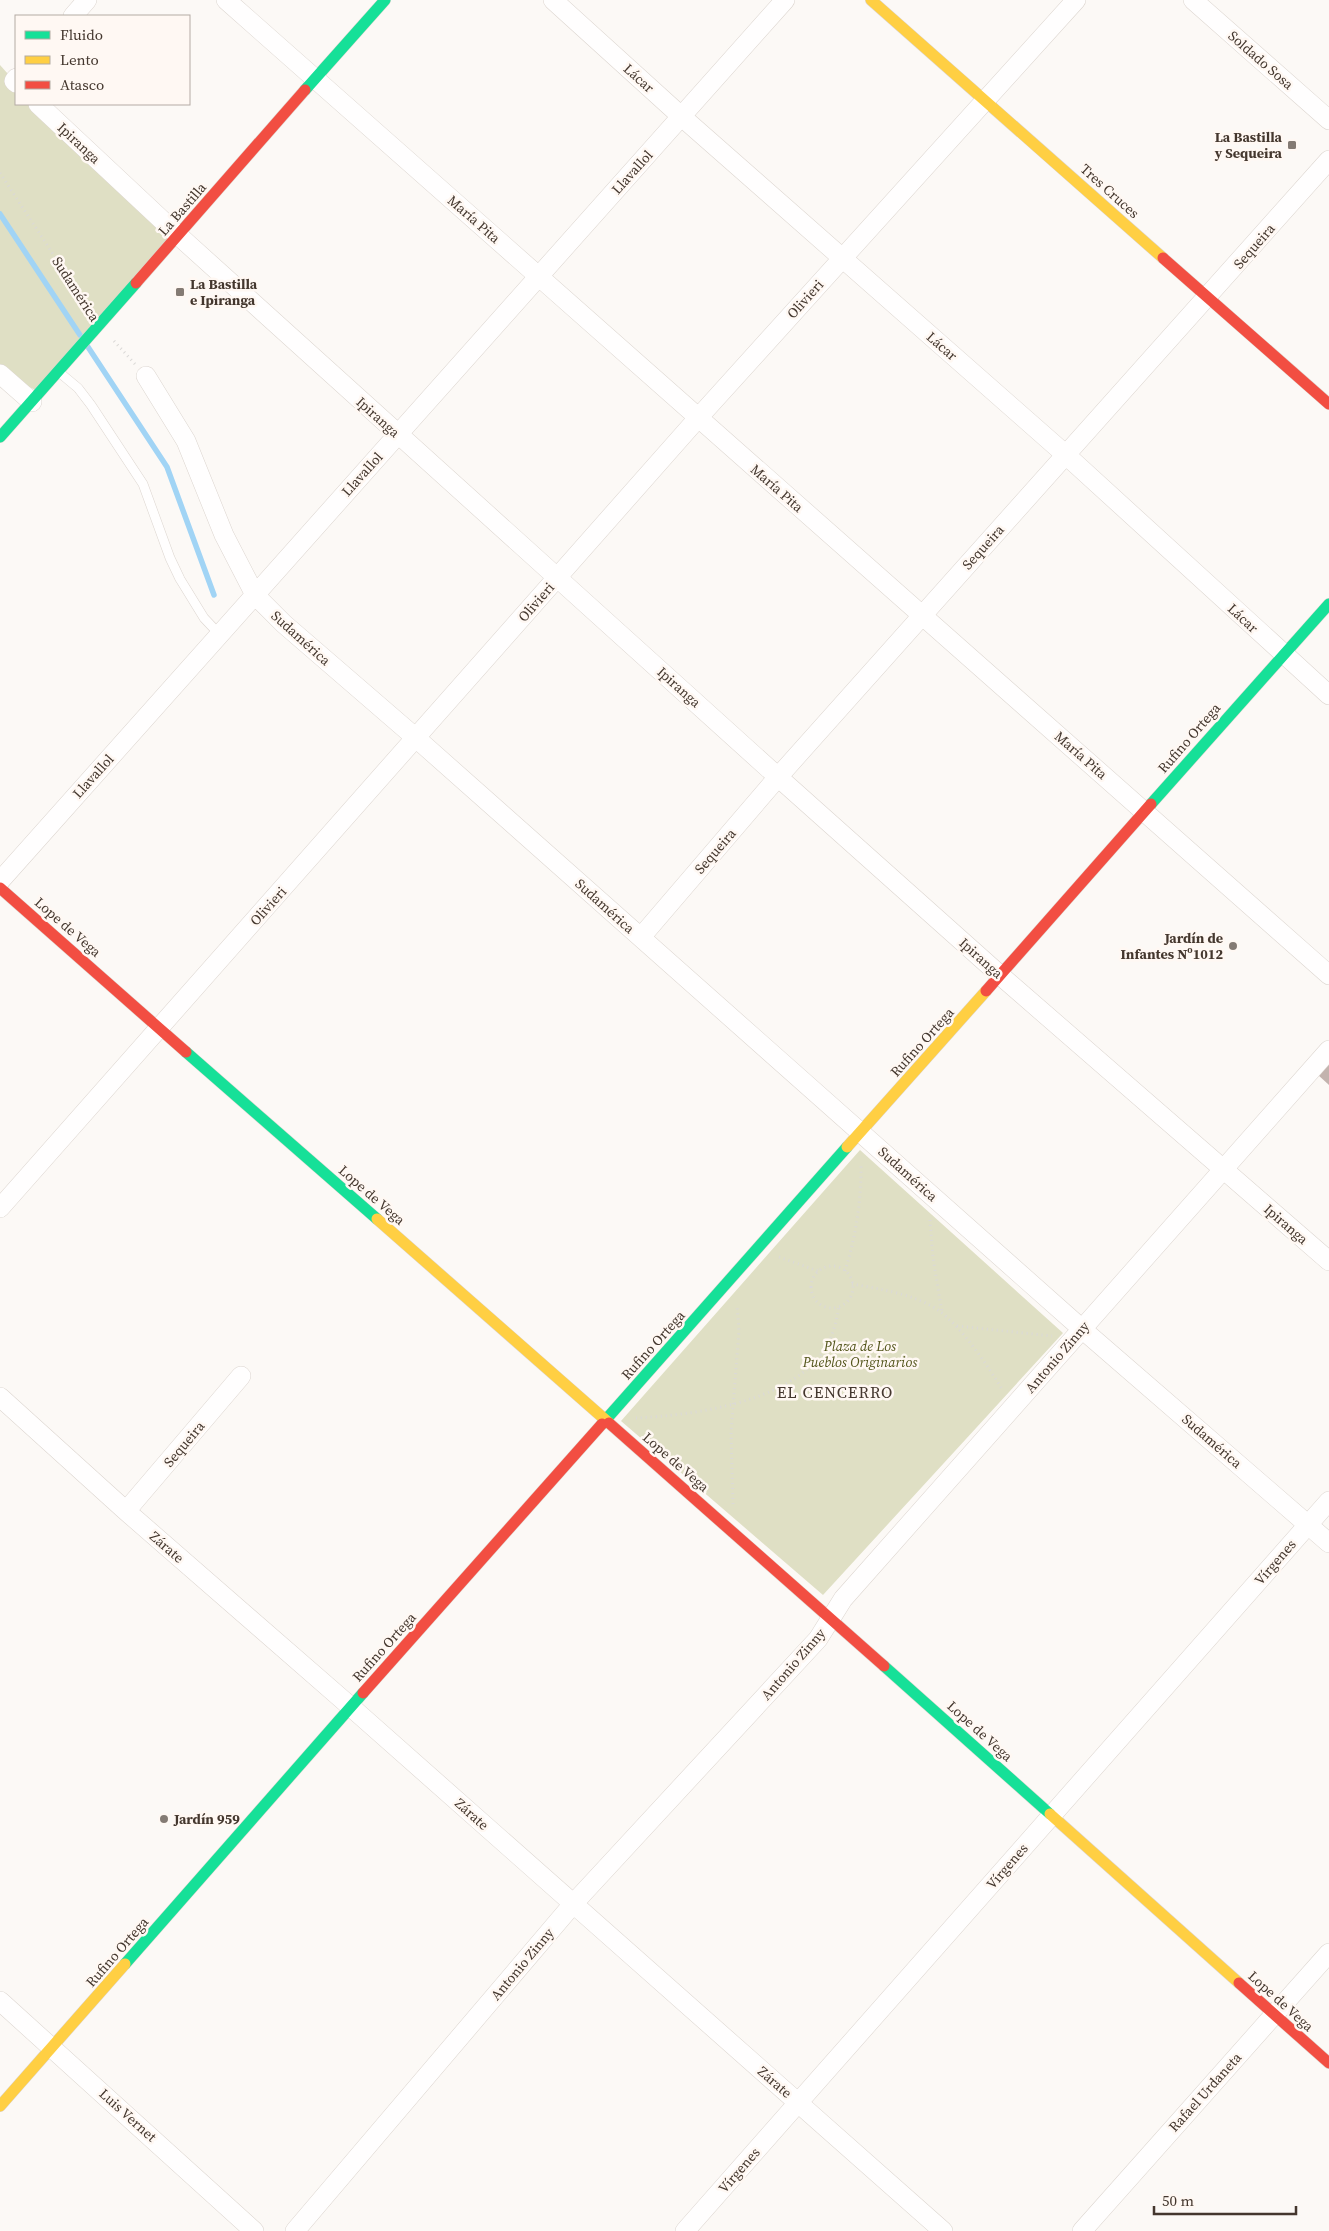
<svg xmlns="http://www.w3.org/2000/svg" width="1329" height="2231" viewBox="0 0 1329 2231" font-family="'Source Serif 4',serif">
<style>
.green{fill:#dfdfc4}
.lines{fill:none;stroke-linecap:round;stroke-linejoin:round}
.stream{stroke:#a1d4f5;stroke-width:5.5}
.building{fill:#c3b3ae}
.lane-casing{stroke:#dcd5cf;stroke-width:10}
.street-casing{stroke:#dcd5cf;stroke-width:20}
.fast-casing{stroke:#dcd5cf;stroke-width:12}
.slow-casing{stroke:#dcd5cf;stroke-width:12}
.jam-casing{stroke:#dcd5cf;stroke-width:12}
.path{stroke:#dbd9d7;stroke-width:3;stroke-dasharray:1 4;stroke-linecap:butt}
.lane{stroke:#fffefe;stroke-width:9}
.street{stroke:#fffefe;stroke-width:19}
.fast{stroke:#16e098;stroke-width:11}
.slow{stroke:#ffcf43;stroke-width:11}
.jam{stroke:#f24e42;stroke-width:11}
.poi-dot{fill:#847b74;stroke:#fff8f3;stroke-width:2}
.labels{text-anchor:middle;dominant-baseline:central;stroke-width:5;stroke-linejoin:round;paint-order:stroke}
.street-label{font-size:14px;fill:#44372e;stroke:#fff8f3}
.poi-label{font-size:14px;font-weight:bold;fill:#44372e;stroke:#fff8f3;text-anchor:end}
.park-label{font-size:14px;font-style:italic;fill:#52541a;stroke:#fff8f3}
.quarter-label{font-size:16px;letter-spacing:1px;fill:#44372e;stroke:#fff8f3}
</style>
<rect width="100%" height="100%" fill="#fcf9f6"/>
<!-- green -->
<path class="green" d="M 0,65 L 16,83 L 16,104 L 38,104 L 179,236 L 40,392 L 0,374 Z
M 860,1150 L 1063,1333 L 823,1595 L 621,1421 Z"/>
<g class="lines">
<!-- stream -->
<path class="stream" d="M 0,214 L 80,335
M 88,347 L 167,467 L 214,595"/>
</g>
<!-- building -->
<path class="building" d="M 1329,1061 L 1329,1085 L 1317,1074 Z"/>
<g class="lines">
<defs>
<path id="lane" d="M 60,373 L 78,388 L 91,405 L 143,484 L 170,558 L 180,579 L 204,618 L 220,635"/>
<path id="street" d="M 226,0 L 1329,975
M 553,0 L 682,117 L 1066,455 L 1329,695
M 1193,0 L 1329,120
M 73,16 L 87,0
M 16,78 L 14,81 L 16,83
M 38,104 L 179,236 L 778,777 L 1001,976 L 1329,1261
M 0,374 L 32,402
M 146,376 L 186,441 L 224,535 L 255,595 L 284,624 L 416,738 L 1082,1329 L 1329,1543
M 0,881 L 785,0
M 641,937 L 778,777 L 1329,160
M 0,1208 L 698,418 L 1076,0
M 0,1397 L 126,1511 L 351,1707 L 943,2231
M 126,1511 L 241,1376
M 0,2001 L 254,2231
M 295,2231 L 573,1904 L 818,1639 L 843,1599 L 1329,1050
M 685,2231 L 1329,1501
M 1082,2231 L 1329,1953"/>
<path id="fast" d="M 305,90 L 385,0
M 0,437 L 136,283
M 1151,804 L 1329,604
M 186,1052 L 377,1219
M 602,1424 L 847,1147
M 884,1666 L 1050,1814
M 125,1964 L 363,1693"/>
<path id="slow" d="M 871,0 L 1163,258
M 847,1147 L 986,991
M 377,1219 L 609,1423
M 1050,1814 L 1239,1983
M 0,2106 L 125,1964"/>
<path id="jam" d="M 1163,258 L 1329,404
M 136,283 L 305,90
M 0,888 L 186,1052
M 986,991 L 1151,804
M 609,1423 L 884,1666
M 363,1693 L 602,1424
M 1239,1983 L 1329,2063"/>
</defs>
<!-- lane casing -->
<use href="#lane" class="lane-casing"/>
<!-- street casing -->
<use href="#street" class="street-casing"/>
<!-- fast casing -->
<use href="#fast" class="fast-casing"/>
<!-- slow casing -->
<use href="#slow" class="slow-casing"/>
<!-- jam casing -->
<use href="#jam" class="jam-casing"/>
<!-- path -->
<path class="path" d="M 0,173 L 87,306
M 114,341 L 135,364
M 930,1220 L 933,1257 L 942,1313
M 779,1257 L 818,1271
M811 1287a21 21 0 1 1 42 0a21 21 0 1 1-42 0Z
M 845,1271 C 856,1236 861,1202 861,1166
M 852,1284 C 880,1289 914,1294 938,1310 C 960,1325 989,1367 1003,1391
M 957,1326 L 1052,1336
M 636,1418 C 694,1415 782,1403 820,1356 C 832,1341 836,1324 839,1306
M 733,1504 L 731,1433 L 739,1331 L 737,1305"/>
<!-- lane -->
<use href="#lane" class="lane"/>
<!-- street -->
<use href="#street" class="street"/>
<!-- fast -->
<use href="#fast" class="fast"/>
<!-- slow -->
<use href="#slow" class="slow"/>
<!-- jam -->
<use href="#jam" class="jam"/>
</g>
<!-- markers -->
<g class="poi-dot">
<rect x="1287" y="140" width="10" height="10" rx="2.5"/>
<rect x="175" y="287" width="10" height="10" rx="2.5"/>
<circle cx="1233" cy="946" r="5"/>
<circle cx="164" cy="1819" r="5"/>
</g>
<g class="labels">
<!-- street labels -->
<g class="street-label">
<text transform="translate(1261 60) rotate(41)">Soldado Sosa</text>
<text transform="translate(639 78) rotate(42)">Lácar</text>
<text transform="translate(79 143) rotate(43)">Ipiranga</text>
<text transform="translate(632 172) rotate(-48)">Llavallol</text>
<text transform="translate(1110 191) rotate(42)">Tres Cruces</text>
<text transform="translate(182 209) rotate(-49)">La Bastilla</text>
<text transform="translate(474 219) rotate(41)">María Pita</text>
<text transform="translate(1254 246) rotate(-49)">Sequeira</text>
<text transform="translate(76 289) rotate(57)">Sudamérica</text>
<text transform="translate(805 299) rotate(-48)">Olivieri</text>
<text transform="translate(942 346) rotate(41)">Lácar</text>
<text transform="translate(378 417) rotate(42)">Ipiranga</text>
<text transform="translate(362 474) rotate(-48)">Llavallol</text>
<text transform="translate(777 488) rotate(41)">María Pita</text>
<text transform="translate(983 547) rotate(-48)">Sequeira</text>
<text transform="translate(536 602) rotate(-49)">Olivieri</text>
<text transform="translate(1243 618) rotate(43)">Lácar</text>
<text transform="translate(301 638) rotate(42)">Sudamérica</text>
<text transform="translate(679 687) rotate(42)">Ipiranga</text>
<text transform="translate(1189 738) rotate(-49)">Rufino Ortega</text>
<text transform="translate(1081 755) rotate(41)">María Pita</text>
<text transform="translate(93 776) rotate(-48)">Llavallol</text>
<text transform="translate(715 851) rotate(-49)">Sequeira</text>
<text transform="translate(268 906) rotate(-48)">Olivieri</text>
<text transform="translate(605 906) rotate(42)">Sudamérica</text>
<text transform="translate(68 927) rotate(41)">Lope de Vega</text>
<text transform="translate(981 958) rotate(42)">Ipiranga</text>
<text transform="translate(922 1042) rotate(-48)">Rufino Ortega</text>
<text transform="translate(908 1174) rotate(42)">Sudamérica</text>
<text transform="translate(372 1195) rotate(41)">Lope de Vega</text>
<text transform="translate(1286 1224) rotate(41)">Ipiranga</text>
<text transform="translate(653 1345) rotate(-48)">Rufino Ortega</text>
<text transform="translate(1057 1357) rotate(-49)">Antonio Zinny</text>
<text transform="translate(1212 1441) rotate(41)">Sudamérica</text>
<text transform="translate(184 1444) rotate(-50)">Sequeira</text>
<text transform="translate(676 1462) rotate(41)">Lope de Vega</text>
<text transform="translate(167 1547) rotate(41)">Zárate</text>
<text transform="translate(1275 1562) rotate(-49)">Vírgenes</text>
<text transform="translate(384 1647) rotate(-48)">Rufino Ortega</text>
<text transform="translate(793 1664) rotate(-49)">Antonio Zinny</text>
<text transform="translate(980 1731) rotate(42)">Lope de Vega</text>
<text transform="translate(472 1814) rotate(42)">Zárate</text>
<text transform="translate(1007 1866) rotate(-49)">Vírgenes</text>
<text transform="translate(117 1952) rotate(-49)">Rufino Ortega</text>
<text transform="translate(522 1964) rotate(-50)">Antonio Zinny</text>
<text transform="translate(1281 2001) rotate(42)">Lope de Vega</text>
<text transform="translate(775 2082) rotate(41)">Zárate</text>
<text transform="translate(1205 2092) rotate(-48)">Rafael Urdaneta</text>
<text transform="translate(128 2115) rotate(42)">Luis Vernet</text>
<text transform="translate(739 2170) rotate(-49)">Vírgenes</text>
</g>
<!-- poi labels -->
<g class="poi-label">
<text x="1282" y="137">La Bastilla<tspan x="1282" dy="16">y Sequeira</tspan></text>
<text x="190" y="284" text-anchor="start">La Bastilla<tspan x="190" dy="16">e Ipiranga</tspan></text>
<text x="1223" y="938">Jardín de<tspan x="1223" dy="16">Infantes Nº1012</tspan></text>
<text x="174" y="1819" text-anchor="start">Jardín 959</text>
</g>
<!-- park labels -->
<g class="park-label">
<text x="860" y="1346">Plaza de Los<tspan x="860" dy="16">Pueblos Originarios</tspan></text>
</g>
<!-- quarter labels -->
<g class="quarter-label">
<text x="835" y="1392">EL CENCERRO</text>
</g>
</g>
<!-- legend -->
<rect x="15" y="15" width="175" height="90" fill="#fff8f3" stroke="#b4aba4"/>
<rect x="25" y="31" width="25" height="8" fill="#16e098" stroke="#b4aba4"/>
<text x="60" y="40" font-size="15" fill="#44372e">Fluido</text>
<rect x="25" y="56" width="25" height="8" fill="#ffcf43" stroke="#b4aba4"/>
<text x="60" y="65" font-size="15" fill="#44372e">Lento</text>
<rect x="25" y="81" width="25" height="8" fill="#f24e42" stroke="#b4aba4"/>
<text x="60" y="90" font-size="15" fill="#44372e">Atasco</text>
<!-- scale -->
<path d="M1154 2206v8h142v-8" fill="none" stroke="#44372e" stroke-width="2.5"/>
<text x="1162" y="2206" font-size="15" fill="#44372e" stroke="#fff8f3" stroke-width="4" paint-order="stroke">50 m</text>
</svg>
